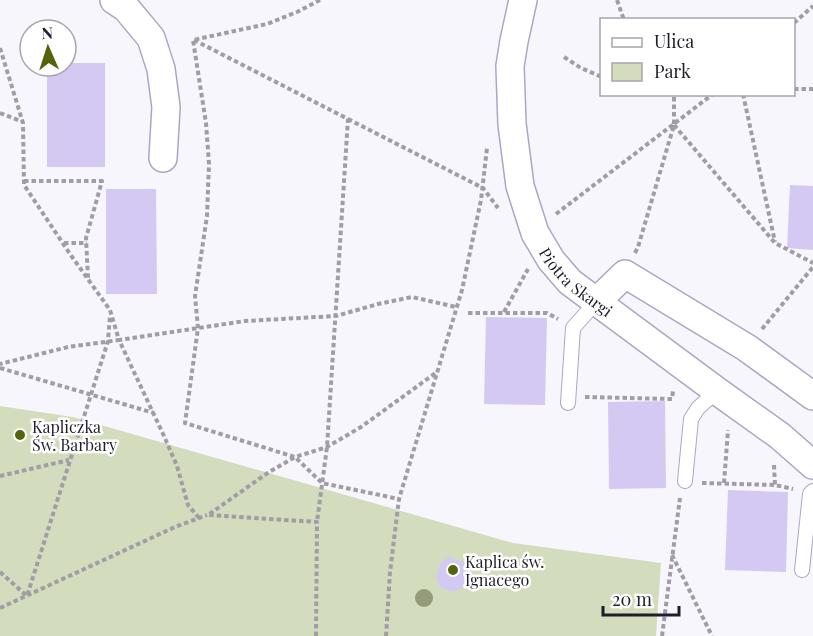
<svg xmlns="http://www.w3.org/2000/svg" width="813" height="636" viewBox="0 0 813 636" font-family="'Playfair Display',serif">
<style>
.green{fill:#d3dcbd}
.building{fill:#d3c9f2}
.lines{fill:none;stroke-linecap:round;stroke-linejoin:round}
.lane-casing{stroke:#ada5c6;stroke-width:16}
.street-casing{stroke:#ada5c6;stroke-width:30}
.path{stroke:#a09da7;stroke-width:4;stroke-dasharray:4.5 3;stroke-linecap:butt}
.lane{stroke:#fff;stroke-width:14}
.street{stroke:#fff;stroke-width:27}
.tree{fill:#949b7b}
.poi-dot{fill:#54640c;stroke:#fff;stroke-width:2}
.labels{text-anchor:middle;dominant-baseline:central;stroke-width:5;stroke-linejoin:round;paint-order:stroke}
.street-label{font-size:16px;fill:#201d2a;stroke:#fff}
.poi-label{font-size:16px;fill:#201d2a;stroke:#fff;text-anchor:start}
</style>
<rect width="100%" height="100%" fill="#f8f6fd"/>
<!-- green -->
<path class="green" d="M 0,406 L 73,417 L 513,543 L 661,563 L 656,636 L 0,636 Z"/>
<!-- building -->
<path class="building" d="M 66,63 L 105,63 L 105,167 L 47,167 L 47,66 L 66,66 Z
M 790,185 L 813,186 L 813,250 L 787,248 Z
M 106,189 L 156,189 L 157,294 L 106,294 Z
M 486,317 L 547,318 L 545,405 L 484,404 Z
M 665,401 L 666,488 L 609,489 L 608,402 Z
M 728,490 L 788,492 L 786,572 L 725,570 Z
M 449,557 L 463,562 L 470,575 L 464,587 L 452,592 L 440,587 L 436,577 L 440,564 Z"/>
<g class="lines">
<defs>
<path id="lane" d="M 568,403 L 573,328 L 596,302
M 685,481 L 691,419 L 698,408 L 717,391
M 802,570 L 810,494 L 813,491"/>
<g id="street">
<path d="M 114,0 L 126,8 L 151,38 L 161,69 L 166,107 L 163,158"/>
<path id="s1" d="M 523,0 L 514,41 L 510,66 L 512,124 L 520,186 L 535,233 L 551,260 L 570,282 L 717,391 L 780,436 L 813,465"/>
<path d="M 596,302 L 625,274 L 747,348 L 813,396"/>
</g>
</defs>
<!-- lane casing -->
<use href="#lane" class="lane-casing"/>
<!-- street casing -->
<use href="#street" class="street-casing"/>
<!-- path -->
<path class="path" d="M 320,0 L 297,12 L 267,24 L 193,40 L 206,123 L 209,164 L 207,216 L 195,296 L 198,328 L 185,423 L 295,457 L 327,447 L 361,427 L 437,372
M 617,0 L 624,20
M 794,23 L 813,6
M 194,40 L 348,119 L 327,447 L 317,522
M 0,48 L 23,123 L 24,185 L 70,254 L 110,310 L 119,340 L 68,347 L 0,364
M 564,57 L 581,68 L 602,77
M 794,89 L 813,89
M 743,94 L 775,242
M 0,113 L 23,122
M 348,119 L 483,188 L 498,208
M 674,125 L 775,243 L 813,263
M 24,181 L 102,181 L 86,238 L 88,278
M 556,214 L 713,94
M 64,243 L 87,243
M 635,253 L 638,247 L 674,125 L 674,94
M 504,312 L 528,269
M 468,313 L 547,313 L 558,319
M 762,329 L 813,267
M 0,368 L 154,413
M 585,397 L 672,399 L 673,391
M 774,465 L 775,485
M 0,476 L 69,460
M 702,483 L 775,485 L 793,489
M 724,483 L 728,430
M 199,518 L 188,505 L 177,466 L 164,436 L 119,340 L 245,321 L 336,316 L 378,304 L 412,297 L 456,307
M 672,555 L 712,636
M 0,572 L 27,596 L 108,341 L 110,315
M 0,608 L 175,527 L 207,515
M 316,636 L 317,522 L 208,515 L 269,472 L 295,457 L 322,483 L 399,499
M 386,636 L 390,572 L 399,499 L 462,290 L 481,200 L 487,148
M 662,636 L 680,498"/>
<!-- lane -->
<use href="#lane" class="lane"/>
<!-- street -->
<use href="#street" class="street"/>
</g>
<!-- trees -->
<circle class="tree" cx="424" cy="598" r="9"/>
<!-- markers -->
<g class="poi-dot">
<circle cx="20" cy="435" r="6"/>
<circle cx="453" cy="570" r="6"/>
</g>
<g class="labels">
<!-- street labels -->
<g class="street-label">
<text stroke="none"><textPath href="#s1" startOffset="302">Piotra Skargi</textPath></text>
</g>
<!-- poi labels -->
<g class="poi-label">
<text x="32" y="426">Kapliczka<tspan x="32" dy="18">Św. Barbary</tspan></text>
<text x="465" y="561">Kaplica św.<tspan x="465" dy="18">Ignacego</tspan></text>
</g>
</g>
<!-- legend -->
<rect x="600" y="18" width="195" height="78" fill="#ffffff" stroke="#a6a5aa" stroke-width="1.5"/>
<rect x="612" y="38" width="30" height="9" fill="#ffffff" stroke="#a6a5aa" stroke-width="1.5"/>
<text x="654" y="48" font-size="18" fill="#201d2a">Ulica</text>
<rect x="612" y="63" width="30" height="18" fill="#d3dcbd" stroke="#a6a5aa" stroke-width="1.5"/>
<text x="654" y="78" font-size="18" fill="#201d2a">Park</text>
<!-- north arrow -->
<g transform="translate(48 48) rotate(357)"><circle r="28" fill="#ffffff" stroke="#a6a5aa" stroke-width="1.5"/>
<path d="M0-4.5L10 22L0 15L-10 22Z" fill="#54640c"/>
<text y="-9" font-size="16" font-weight="bold" text-anchor="middle" fill="#201d2a">N</text>
</g>
<!-- scale -->
<path d="M603 606v9h76v-9" fill="none" stroke="#201d2a" stroke-width="3"/>
<text x="612" y="606" font-size="18" fill="#201d2a" stroke="#ffffff" stroke-width="4.5" paint-order="stroke">20 m</text>
</svg>
